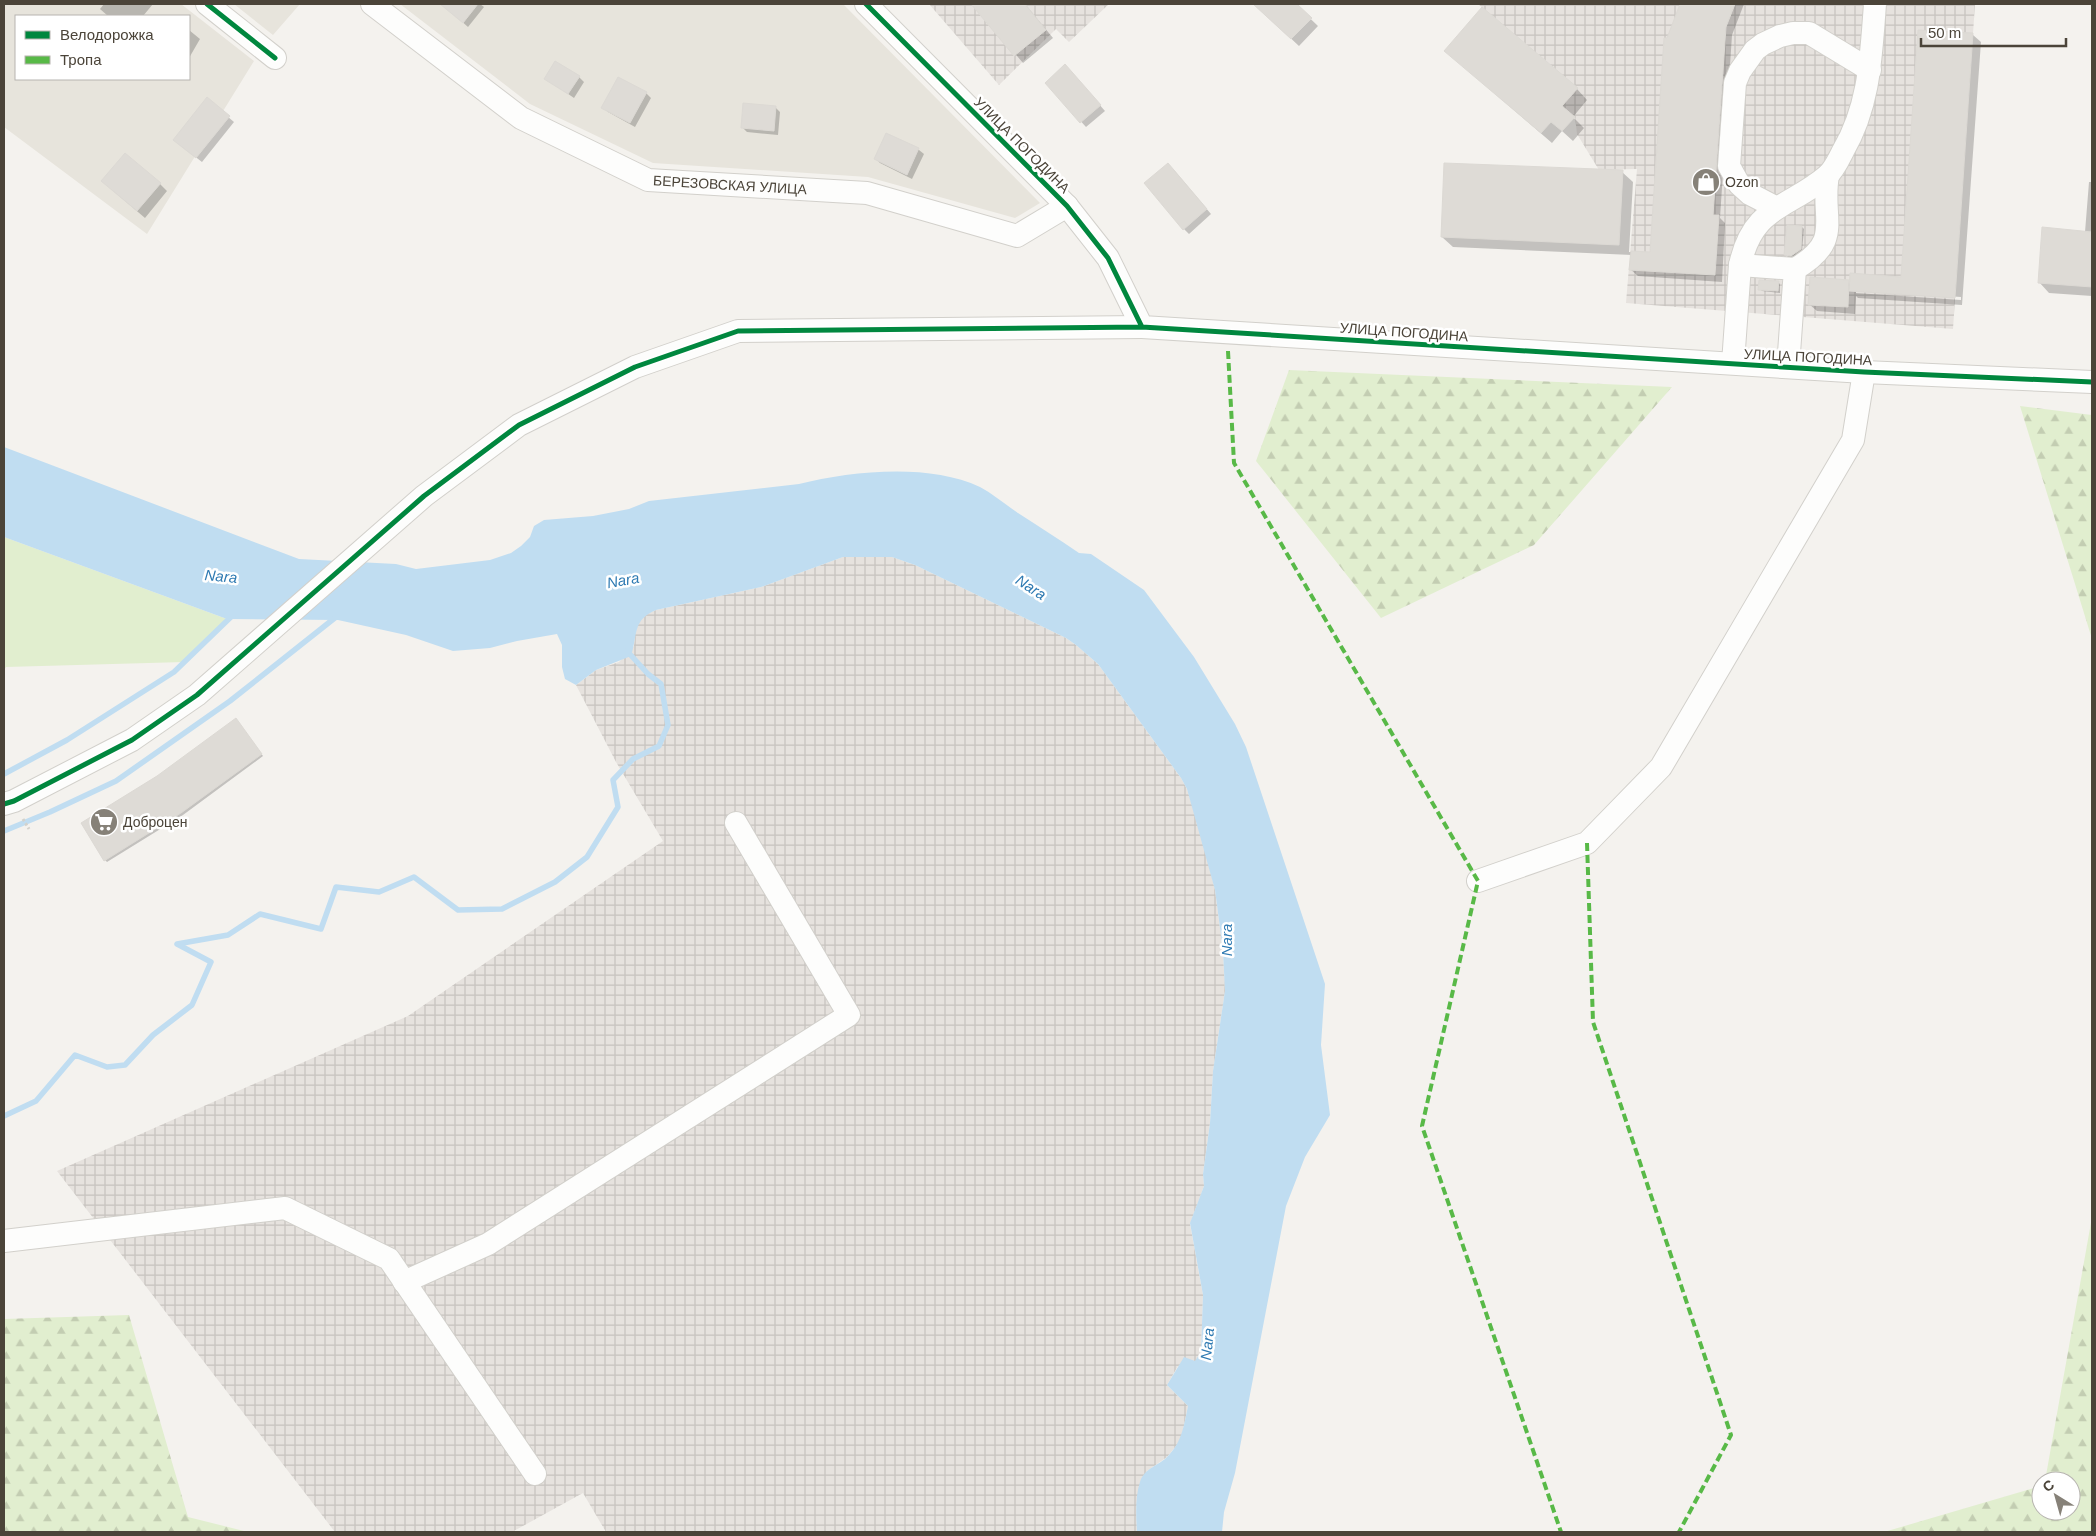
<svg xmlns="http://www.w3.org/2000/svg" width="2096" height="1536" viewBox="0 0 2096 1536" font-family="Helvetica,sans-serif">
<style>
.residential{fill:#e7e4dc;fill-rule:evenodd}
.industrial{fill:url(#industrial-grid)}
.green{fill:#e1eecf}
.forest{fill:url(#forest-firs)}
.water{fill:#c0ddf1}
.shadow{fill:#0003;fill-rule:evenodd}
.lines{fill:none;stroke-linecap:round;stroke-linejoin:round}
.stream{stroke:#c0ddf1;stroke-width:5.5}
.building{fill:#dedbd6;stroke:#dcd9d4}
.minor-casing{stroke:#d2d0cb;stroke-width:24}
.path{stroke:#d3d2cc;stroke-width:3;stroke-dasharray:2.5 2.5;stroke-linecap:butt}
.minor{stroke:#fdfdfc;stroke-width:22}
.quiet{stroke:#58b947;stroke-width:4;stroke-dasharray:8 4;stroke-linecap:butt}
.cycleway-casing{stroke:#fff;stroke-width:8}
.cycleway{stroke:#00873e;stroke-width:5}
.labels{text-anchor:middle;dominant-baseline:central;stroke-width:5;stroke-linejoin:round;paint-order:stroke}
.street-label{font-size:14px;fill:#4b4439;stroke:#fff}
.poi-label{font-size:14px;fill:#4b4439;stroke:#fff;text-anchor:start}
.water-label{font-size:15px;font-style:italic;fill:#2e7ab2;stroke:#fff}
</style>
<defs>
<pattern id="industrial-grid" width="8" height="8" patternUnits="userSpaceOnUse" patternTransform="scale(1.25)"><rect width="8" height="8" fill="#e6e2de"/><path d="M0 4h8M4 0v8" fill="none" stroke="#c7c3bf"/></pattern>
<pattern id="forest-firs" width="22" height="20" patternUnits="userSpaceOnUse" patternTransform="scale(1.25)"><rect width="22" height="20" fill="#e1eecf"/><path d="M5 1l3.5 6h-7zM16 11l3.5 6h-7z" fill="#c3cdb2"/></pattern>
</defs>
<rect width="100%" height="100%" fill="#f4f2ee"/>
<!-- residential -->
<path class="residential" d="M 4,4 L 181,4 L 254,61 L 147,234 L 4,127 ZM 16,16 L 189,16 L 189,79 L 16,79 Z
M 234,4 L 300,4 L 273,35 Z
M 400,4 L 843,4 L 1040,203 L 1015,218 L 868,177 L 653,163 L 530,104 Z"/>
<!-- industrial -->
<path class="industrial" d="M 929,4 L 1109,4 L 1069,42 L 1056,29 L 999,85 Z
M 1478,4 L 1975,4 L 1953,329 L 1626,303 L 1637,169 L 1599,170 L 1577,134 L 1575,117 L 1562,106 L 1577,88 Z
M 843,557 L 892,557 L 915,565 L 1066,638 L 1076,645 L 1098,664 L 1181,778 L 1187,789 L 1200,829 L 1215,890 L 1223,951 L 1225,991 L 1213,1071 L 1210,1123 L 1203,1174 L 1204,1186 L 1190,1224 L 1203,1295 L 1201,1352 L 1196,1361 L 1178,1366 L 1167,1385 L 1188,1406 L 1181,1440 L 1167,1457 L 1147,1471 L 1136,1508 L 1137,1532 L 606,1532 L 583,1493 L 512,1532 L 335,1532 L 57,1171 L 408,1016 L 663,841 L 616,762 L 576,685 L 596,670 L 619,662 L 634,646 L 635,635 L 638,623 L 646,614 L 656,610 L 761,587 Z"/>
<!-- green -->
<path class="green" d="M 4,537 L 227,619 L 184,662 L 6,667 L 4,670 Z"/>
<!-- forest -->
<path class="forest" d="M 1289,370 L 1672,387 L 1534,545 L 1381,618 L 1256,461 Z
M 2020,406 L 2092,415 L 2092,639 Z
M 2092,1217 L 2092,1532 L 1884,1532 L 2041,1486 L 2041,1511 L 2071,1511 L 2071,1481 L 2045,1481 Z
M 129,1315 L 188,1517 L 248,1532 L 4,1532 L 4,1319 Z"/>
<!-- water -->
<path class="water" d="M 4,447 L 299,559 L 396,564 L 416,569 L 490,560 L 511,553 L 521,546 L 530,537 L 534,526 L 544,520 L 593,516 L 629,509 L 649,501 L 799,484 C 852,471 929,463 980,487 C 993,494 1006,505 1018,513 C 1038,526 1059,539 1079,553 L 1091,554 L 1144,590 L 1194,657 L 1235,724 L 1246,747 L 1325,984 L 1321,1045 L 1330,1115 L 1305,1157 L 1286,1206 L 1235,1473 L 1224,1512 L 1222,1532 L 1137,1532 C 1136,1516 1135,1497 1140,1482 C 1144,1468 1160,1465 1168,1456 C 1182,1442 1184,1425 1188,1406 L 1167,1385 L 1184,1357 L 1195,1361 L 1201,1352 L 1203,1295 L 1190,1223 L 1204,1186 L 1203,1174 L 1210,1123 L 1213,1071 L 1225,991 L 1223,951 L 1215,890 L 1187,789 L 1181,778 L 1098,664 L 1076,645 L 1066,638 L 915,565 L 892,557 L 843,557 L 761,587 L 656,610 C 632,620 638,635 631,656 L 596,670 L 576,685 L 565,679 L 562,667 L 562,645 L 557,634 L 517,641 L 490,648 L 453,651 L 406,635 L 338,620 L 227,619 L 4,537 Z"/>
<!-- shadow -->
<path class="shadow" d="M 104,4 L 153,4 L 143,16 L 108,16 L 100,9 Z
M 456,4 L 480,4 L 484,7 L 468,27 L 450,11 Z
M 973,4 L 1025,4 L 1053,38 L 1023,63 Z
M 1254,4 L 1295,4 L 1318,26 L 1299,46 Z
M 1681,4 L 1744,4 L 1732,35 L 1720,218 L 1725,223 L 1722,282 L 1638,276 L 1630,269 L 1632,255 L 1453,247 L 1442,237 L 1622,172 L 1633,182 L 1629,252 L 1651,254 L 1668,40 Z
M 189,30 L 200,39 L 189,58 Z
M 1973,35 L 1981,42 L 1962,305 L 1858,298 L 1856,296 L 1855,314 L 1817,311 L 1809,304 L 1849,281 L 1850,282 L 1902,278 ZM 1856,290 L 1961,297 L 1961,300 L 1856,293 Z
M 1446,51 L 1577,89 L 1587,100 L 1573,117 L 1584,128 L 1573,141 L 1562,131 L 1552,143 Z
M 1070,71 L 1105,111 L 1086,127 L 1046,83 Z
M 579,77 L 584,82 L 574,98 L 545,78 Z
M 646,93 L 651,98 L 635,127 L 608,112 L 603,107 Z
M 207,99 L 234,122 L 202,162 L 180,145 Z
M 775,107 L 780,112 L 778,135 L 747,132 L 742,127 Z
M 887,134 L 919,150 L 924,154 L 912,179 L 880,163 L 875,158 Z
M 1173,169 L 1211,214 L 1189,234 L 1184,229 Z
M 2089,182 L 2092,182 L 2092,296 L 2049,293 L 2039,282 L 2085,232 Z
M 160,184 L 167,191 L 145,218 L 111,189 Z
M 1802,227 L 1804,229 L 1802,251 L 1794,257 L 1788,257 L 1786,255 Z
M 1778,282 L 1780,284 L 1780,293 L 1762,291 L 1760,289 Z
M 238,722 L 263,756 L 183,815 L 107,862 L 105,860 L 158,777 Z"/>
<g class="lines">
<!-- stream -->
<path class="stream" d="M 4,774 L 67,740 L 174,672 L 233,615
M 4,831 L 50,812 L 116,781 L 230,701 L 336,617
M 4,1116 L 36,1101 L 75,1055 L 107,1067 L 125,1065 L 153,1035 L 192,1005 L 211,962 L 177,944 L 228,935 L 260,914 L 321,929 L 336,887 L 379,892 L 414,877 L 458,910 L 502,909 L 555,882 L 587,857 L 618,807 L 613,780 L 633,759 L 659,746 L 668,725 L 661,684 L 648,674 L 627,651"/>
</g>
<!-- building -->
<path class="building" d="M 440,4 L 478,4 L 463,23 Z
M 971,4 L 1025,4 L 1046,30 L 1014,56 Z
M 1253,4 L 1297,4 L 1312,18 L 1291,39 Z
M 1680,4 L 1735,4 L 1726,27 L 1713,215 L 1719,215 L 1715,275 L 1629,270 L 1631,251 L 1650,252 L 1664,38 L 1667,38 Z
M 1482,7 L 1578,88 L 1562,106 L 1575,117 L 1562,131 L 1551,122 L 1541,133 L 1444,51 Z
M 1918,30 L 1973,33 L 1955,298 L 1849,291 L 1850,273 L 1901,277 Z
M 555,61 L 580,76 L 568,94 L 544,79 Z
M 1065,64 L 1101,105 L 1080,123 L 1045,83 Z
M 618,77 L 647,92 L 630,123 L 601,108 Z
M 207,97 L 230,116 L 196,158 L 173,140 Z
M 743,103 L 776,106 L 774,131 L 741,128 Z
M 886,133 L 919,148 L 907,175 L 874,159 Z
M 125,153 L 161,183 L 137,211 L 101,181 Z
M 1168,163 L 1207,209 L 1183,230 L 1144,183 Z
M 1444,163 L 1623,170 L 1619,245 L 1441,237 Z
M 1787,225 L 1802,226 L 1801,249 L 1791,256 L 1784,255 Z
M 2042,227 L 2092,232 L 2092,287 L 2038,283 Z
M 1810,277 L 1849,280 L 1848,307 L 1808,305 Z
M 1759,280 L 1779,281 L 1778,291 L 1758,290 Z
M 236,718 L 262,754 L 181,813 L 104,861 L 81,823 L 157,776 Z"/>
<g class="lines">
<defs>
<g id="minor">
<path d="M 207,4 L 275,58"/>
<path id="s1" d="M 372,4 L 521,118 L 648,180 L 867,193 L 1017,236 L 1067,206"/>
<path d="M 866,4 L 1067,206 L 1108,258 L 1142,327 L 1864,372 L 2092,382"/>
<path d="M 1777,208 L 1750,194 L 1739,184 L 1729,166 L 1735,83 L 1740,71 L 1755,50 L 1763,44 L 1780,36 L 1793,33 L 1809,33 L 1870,70"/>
<path d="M 1740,265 L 1795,269 L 1788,367"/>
<path d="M 1795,269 C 1845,240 1820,219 1828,175"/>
<path d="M 1733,363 L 1740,265 C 1753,205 1788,209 1827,176 C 1834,170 1839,159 1843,151 C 1870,105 1871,55 1875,4"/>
<path d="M 4,804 L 14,801 L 132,740 L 197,695 L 424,496 L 519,425 L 635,367 L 738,331 L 1142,327"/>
<path d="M 1478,881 L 1587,843 L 1661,767 L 1853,440 L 1864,372"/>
<path d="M 4,1241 L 285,1208 L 389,1259 L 535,1474"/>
<path d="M 404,1282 L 488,1244 L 849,1015 L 736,823"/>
</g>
</defs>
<!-- minor casing -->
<use href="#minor" class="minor-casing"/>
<!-- path -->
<path class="path" d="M 23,819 L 29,829"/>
<!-- minor -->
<use href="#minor" class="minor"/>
<!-- quiet -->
<path class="quiet" d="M 1228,351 L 1234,463 L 1478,881 L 1422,1126 L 1561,1532
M 1587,843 L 1593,1022 L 1731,1435 L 1679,1532"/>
<defs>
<path id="cycleway" d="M 207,4 L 275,58
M 866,4 L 1067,206 L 1108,258 L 1142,327 L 1864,372 L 2092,382
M 4,804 L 14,801 L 132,740 L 197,695 L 424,496 L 519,425 L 635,367 L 738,331 L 1142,327"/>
</defs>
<!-- cycleway casing -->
<use href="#cycleway" class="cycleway-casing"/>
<!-- cycleway -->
<use href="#cycleway" class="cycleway"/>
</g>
<!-- icons -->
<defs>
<symbol id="shop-disc" viewBox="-11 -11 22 22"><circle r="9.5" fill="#868178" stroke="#fff"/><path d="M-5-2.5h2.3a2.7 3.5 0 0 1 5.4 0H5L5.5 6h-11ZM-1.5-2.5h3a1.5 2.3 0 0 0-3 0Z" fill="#fff"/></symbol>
<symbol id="supermarket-disc" viewBox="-11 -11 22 22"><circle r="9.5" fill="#868178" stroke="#fff"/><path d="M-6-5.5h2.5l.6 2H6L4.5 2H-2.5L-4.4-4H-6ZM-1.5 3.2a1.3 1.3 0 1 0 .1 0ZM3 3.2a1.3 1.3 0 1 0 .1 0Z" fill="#fff"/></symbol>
</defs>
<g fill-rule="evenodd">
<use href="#shop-disc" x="1690" y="166" width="32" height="32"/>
<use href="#supermarket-disc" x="88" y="806" width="32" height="32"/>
</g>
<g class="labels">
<!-- street labels -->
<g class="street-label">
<text transform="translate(1022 145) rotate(45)">УЛИЦА ПОГОДИНА</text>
<text stroke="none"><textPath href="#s1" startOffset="411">БЕРЕЗОВСКАЯ УЛИЦА</textPath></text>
<text transform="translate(1404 332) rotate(4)">УЛИЦА ПОГОДИНА</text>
<text transform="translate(1808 357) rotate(3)">УЛИЦА ПОГОДИНА</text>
</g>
<!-- poi labels -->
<g class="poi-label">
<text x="1725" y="182">Ozon</text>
<text x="123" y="822">Доброцен</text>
</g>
<!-- water labels -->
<g class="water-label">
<text transform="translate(221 576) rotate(5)">Nara</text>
<text transform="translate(623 580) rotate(-10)">Nara</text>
<text transform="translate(1031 587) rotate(33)">Nara</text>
<text transform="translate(1226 940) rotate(-90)">Nara</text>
<text transform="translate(1207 1344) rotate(-84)">Nara</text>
</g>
</g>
<!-- border -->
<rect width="2096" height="1536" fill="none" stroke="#4b4439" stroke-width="10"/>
<!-- legend -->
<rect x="15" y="15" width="175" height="65" fill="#ffffff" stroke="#b7b4b0"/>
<rect x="25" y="31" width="25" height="8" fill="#00873e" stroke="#b7b4b0"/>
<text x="60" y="40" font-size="15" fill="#4b4439">Велодорожка</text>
<rect x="25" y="56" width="25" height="8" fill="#58b947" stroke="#b7b4b0"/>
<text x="60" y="65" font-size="15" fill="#4b4439">Тропа</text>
<!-- north arrow -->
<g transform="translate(2056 1496) rotate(323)"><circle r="24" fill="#ffffff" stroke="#b7b4b0"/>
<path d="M0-4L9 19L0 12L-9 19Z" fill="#868178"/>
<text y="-8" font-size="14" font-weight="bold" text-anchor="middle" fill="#4b4439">С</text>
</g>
<!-- scale -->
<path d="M1921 38v8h145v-8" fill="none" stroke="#4b4439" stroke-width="2.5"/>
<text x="1928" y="38" font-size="15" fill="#4b4439" stroke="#ffffff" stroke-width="4" paint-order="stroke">50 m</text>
</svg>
